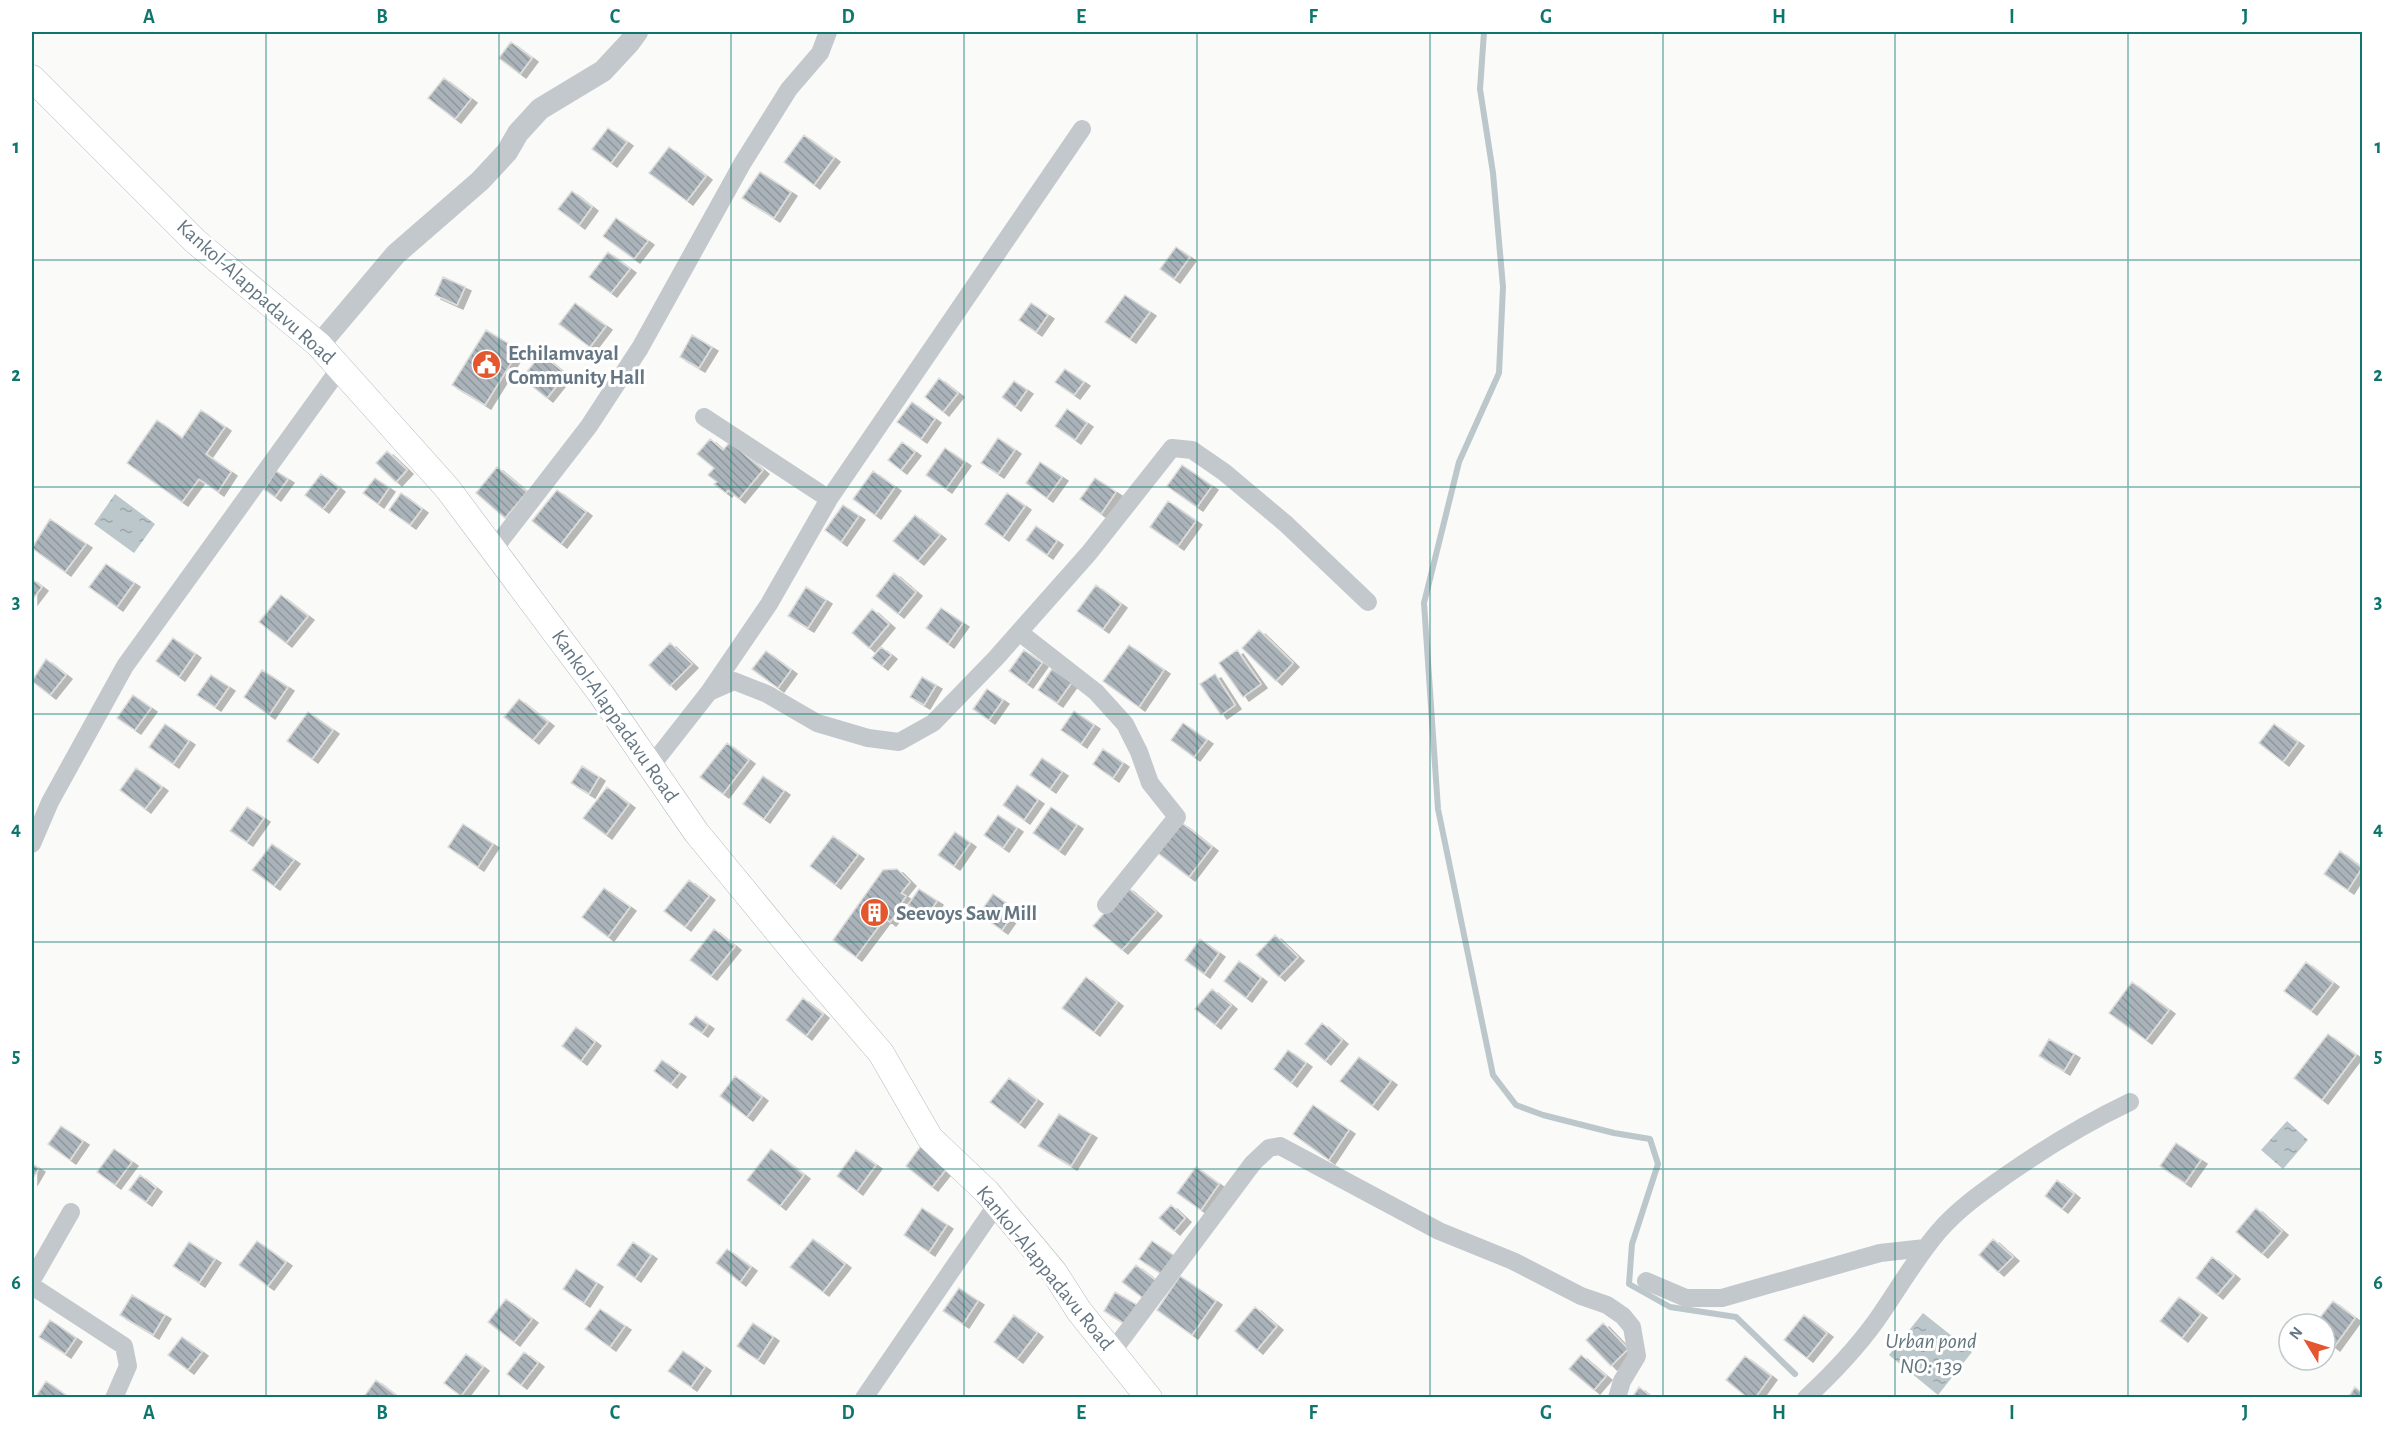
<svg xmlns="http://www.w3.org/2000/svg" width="2394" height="1429" viewBox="0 0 2394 1429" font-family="'Alegreya Sans',sans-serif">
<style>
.water{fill:url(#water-ripples)}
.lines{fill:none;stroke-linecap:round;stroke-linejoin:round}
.stream{stroke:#bbc7cb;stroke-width:6}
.building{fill:url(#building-back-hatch);stroke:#dcdcda;stroke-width:1.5;filter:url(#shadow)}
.secondary-casing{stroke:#b3babf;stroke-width:27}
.minor{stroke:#c3c8cc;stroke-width:18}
.tertiary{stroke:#c3c8cc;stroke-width:22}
.secondary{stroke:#fff;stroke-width:26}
.grid{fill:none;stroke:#0f766e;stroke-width:1.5;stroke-opacity:0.55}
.labels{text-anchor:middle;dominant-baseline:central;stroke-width:6;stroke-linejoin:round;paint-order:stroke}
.street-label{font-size:21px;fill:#657683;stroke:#fff}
.poi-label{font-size:21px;font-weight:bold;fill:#657683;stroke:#fff;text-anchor:start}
.water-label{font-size:22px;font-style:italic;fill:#60757c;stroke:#fff}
.neatline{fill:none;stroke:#0f766e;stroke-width:2}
.grid-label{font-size:20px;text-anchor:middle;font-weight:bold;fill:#0f766e}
</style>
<defs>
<pattern id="water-ripples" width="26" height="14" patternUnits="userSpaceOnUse" patternTransform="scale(1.5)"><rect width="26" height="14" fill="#bbc7cb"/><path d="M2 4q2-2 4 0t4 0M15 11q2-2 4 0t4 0" fill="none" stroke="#9ca6aa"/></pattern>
<pattern id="building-back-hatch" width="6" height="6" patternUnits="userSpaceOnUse" patternTransform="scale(1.5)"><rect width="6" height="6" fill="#aab3b9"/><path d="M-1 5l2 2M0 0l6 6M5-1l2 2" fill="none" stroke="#8e969c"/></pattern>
<filter id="shadow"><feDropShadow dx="6" dy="4" stdDeviation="0" flood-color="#0004"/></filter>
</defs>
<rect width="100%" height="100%" fill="#fafaf8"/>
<!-- water -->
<path class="water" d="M 115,494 L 155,524 L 134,553 L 94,524 Z
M 2287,1121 L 2308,1140 L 2283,1169 L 2261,1150 Z
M 1923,1313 L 1972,1352 L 1938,1395 L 1889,1355 Z"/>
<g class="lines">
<!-- stream -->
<path class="stream" d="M 1484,32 L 1480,89 L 1493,173 L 1503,287 L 1499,373 L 1459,462 L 1424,603 L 1438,809 L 1493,1075 L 1516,1105 L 1543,1115 L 1614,1133 L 1650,1139 L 1658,1164 L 1632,1244 L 1629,1284 L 1670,1307 L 1736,1317 L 1795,1374"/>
</g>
<!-- building -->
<path class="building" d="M 511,42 L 532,58 L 520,74 L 499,58 Z
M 444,78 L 471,99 L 455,119 L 428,98 Z
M 608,128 L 627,142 L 611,163 L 592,149 Z
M 804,135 L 834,158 L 814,185 L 784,162 Z
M 669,147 L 706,176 L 687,201 L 649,173 Z
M 760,172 L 791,192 L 774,218 L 742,198 Z
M 572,191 L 592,207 L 579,225 L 558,209 Z
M 616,218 L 648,241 L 634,259 L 603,236 Z
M 1176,247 L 1190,257 L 1174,279 L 1160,269 Z
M 608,252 L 630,269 L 611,293 L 589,277 Z
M 443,277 L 465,287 L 457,305 L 435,295 Z
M 1125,295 L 1150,312 L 1130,339 L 1105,322 Z
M 575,303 L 606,326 L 590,347 L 559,324 Z
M 1031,303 L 1048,315 L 1036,332 L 1019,320 Z
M 486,330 L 519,350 L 485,405 L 452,385 Z
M 692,335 L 712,347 L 699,368 L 680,357 Z
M 541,354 L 566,374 L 547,398 L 522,378 Z
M 1065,369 L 1084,382 L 1074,395 L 1055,382 Z
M 939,378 L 958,393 L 943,412 L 925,397 Z
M 1014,381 L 1027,390 L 1015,407 L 1002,397 Z
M 912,402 L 935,419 L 921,439 L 897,422 Z
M 1067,409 L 1087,423 L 1075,440 L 1055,426 Z
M 201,410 L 225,427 L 206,454 L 231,472 L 218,492 L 199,479 L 182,502 L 127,463 L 157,420 L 182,438 Z
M 998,438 L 1015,450 L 998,474 L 981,463 Z
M 710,439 L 723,450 L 730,442 L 763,470 L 739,499 L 728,490 L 726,493 L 714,484 L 717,482 L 708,475 L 714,468 L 697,454 Z
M 902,442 L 915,452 L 901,470 L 888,460 Z
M 945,448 L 965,462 L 946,489 L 926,475 Z
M 387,451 L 407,470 L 396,482 L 376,463 Z
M 1040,462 L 1062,477 L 1047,498 L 1026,483 Z
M 1182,465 L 1212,486 L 1197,507 L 1167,486 Z
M 497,467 L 527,492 L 505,518 L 476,493 Z
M 276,471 L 288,479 L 275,497 L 264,489 Z
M 873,471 L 895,487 L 875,515 L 853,499 Z
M 321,474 L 339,488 L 323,509 L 305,495 Z
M 375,478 L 389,488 L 378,504 L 363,493 Z
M 1095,478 L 1116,492 L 1101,514 L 1080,499 Z
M 557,490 L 586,512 L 561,544 L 532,521 Z
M 401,493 L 422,509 L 410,525 L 389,510 Z
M 1007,493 L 1025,506 L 1003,537 L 985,524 Z
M 1168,501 L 1196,521 L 1178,546 L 1150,527 Z
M 843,505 L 859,516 L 841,542 L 825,530 Z
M 915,515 L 940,535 L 918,561 L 893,541 Z
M 50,519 L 86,544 L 65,572 L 32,548 Z
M 1036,526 L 1057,541 L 1047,555 L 1026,540 Z
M 106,564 L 134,583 L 117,607 L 89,587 Z
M 894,573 L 916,592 L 898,614 L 876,596 Z
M 32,579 L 42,587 L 32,600 Z
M 1096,585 L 1121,604 L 1103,629 L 1077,611 Z
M 806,587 L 826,600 L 808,628 L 788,616 Z
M 281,595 L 308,616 L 286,643 L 259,622 Z
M 941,608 L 963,623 L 948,644 L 926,628 Z
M 872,609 L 889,624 L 869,648 L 852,633 Z
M 1259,630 L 1293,663 L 1276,681 L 1242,648 Z
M 173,638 L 195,654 L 179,677 L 156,661 Z
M 670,643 L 692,664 L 670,686 L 649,665 Z
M 1129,645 L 1164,670 L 1139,707 L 1103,681 Z
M 881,647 L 891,655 L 882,666 L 872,658 Z
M 1024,650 L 1042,663 L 1027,684 L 1009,671 Z
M 1237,650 L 1261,684 L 1243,697 L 1219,663 Z
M 766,651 L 791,670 L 778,688 L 752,669 Z
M 46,659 L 66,675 L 50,695 L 32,681 Z
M 1052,669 L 1072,682 L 1057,703 L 1038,690 Z
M 262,670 L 288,687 L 269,715 L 244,697 Z
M 1215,674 L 1235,705 L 1221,715 L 1200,684 Z
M 211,675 L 229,687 L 215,707 L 197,695 Z
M 922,677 L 936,685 L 924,705 L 910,697 Z
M 987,689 L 1003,700 L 989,720 L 973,709 Z
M 133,695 L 151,708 L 135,730 L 117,718 Z
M 519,699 L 548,722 L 533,740 L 504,717 Z
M 1074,711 L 1094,725 L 1081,744 L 1061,730 Z
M 308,712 L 333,730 L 312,759 L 287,741 Z
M 1183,723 L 1207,740 L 1194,757 L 1171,740 Z
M 165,724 L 189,741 L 173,764 L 149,747 Z
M 2274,724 L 2298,742 L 2283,762 L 2259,743 Z
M 727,743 L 749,760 L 723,794 L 700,777 Z
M 1103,749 L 1123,763 L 1113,778 L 1093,764 Z
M 1042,758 L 1062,772 L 1050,789 L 1030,775 Z
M 582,766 L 599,777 L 589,794 L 571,783 Z
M 136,768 L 162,787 L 145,809 L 120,790 Z
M 763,776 L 784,791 L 764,819 L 743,804 Z
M 1017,785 L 1038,800 L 1024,820 L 1003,805 Z
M 607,787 L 629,804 L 606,835 L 583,818 Z
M 247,807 L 264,818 L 247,842 L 230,831 Z
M 1051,807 L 1077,825 L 1059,851 L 1033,833 Z
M 998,815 L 1017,828 L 1003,848 L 984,835 Z
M 1182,823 L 1212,847 L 1189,877 L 1158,853 Z
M 463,824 L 493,844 L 478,867 L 448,847 Z
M 955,832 L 970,843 L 954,866 L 938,855 Z
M 833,836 L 858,855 L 835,885 L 810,866 Z
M 272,844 L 294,860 L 274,886 L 252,870 Z
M 2340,851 L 2362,868 L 2348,890 L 2324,874 Z
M 897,869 L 910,882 L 901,893 L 906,896 L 900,905 L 902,907 L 890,922 L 885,918 L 856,957 L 833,940 L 883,870 Z
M 689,880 L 709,896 L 685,927 L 664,911 Z
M 1127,887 L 1156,912 L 1122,950 L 1093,926 Z
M 604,888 L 630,907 L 608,937 L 582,917 Z
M 919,889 L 937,901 L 926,917 L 908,905 Z
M 993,894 L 1016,910 L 1002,930 L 979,914 Z
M 714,929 L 735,946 L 711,976 L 690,960 Z
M 1275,935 L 1298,957 L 1279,977 L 1256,955 Z
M 1200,939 L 1219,953 L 1204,974 L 1185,960 Z
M 1239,961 L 1261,978 L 1246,998 L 1224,981 Z
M 2306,962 L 2333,983 L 2311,1011 L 2284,991 Z
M 1086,977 L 1117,1002 L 1094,1032 L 1062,1008 Z
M 2132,982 L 2169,1010 L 2146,1040 L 2109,1013 Z
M 1212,989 L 1231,1005 L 1215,1025 L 1195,1009 Z
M 803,998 L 823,1014 L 806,1036 L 786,1020 Z
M 696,1016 L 708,1025 L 702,1033 L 689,1024 Z
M 1322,1023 L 1342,1040 L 1325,1061 L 1305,1044 Z
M 576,1027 L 595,1042 L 581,1061 L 562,1046 Z
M 2328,1034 L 2356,1055 L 2322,1100 L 2294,1078 Z
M 2049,1039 L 2074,1054 L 2064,1071 L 2039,1056 Z
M 1288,1050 L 1306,1063 L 1291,1083 L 1274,1069 Z
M 1359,1057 L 1391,1081 L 1372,1106 L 1340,1081 Z
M 662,1060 L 680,1073 L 671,1084 L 654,1071 Z
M 735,1076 L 762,1097 L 747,1117 L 720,1096 Z
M 1009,1078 L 1037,1100 L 1019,1124 L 990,1102 Z
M 1313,1105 L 1349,1130 L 1329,1160 L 1293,1134 Z
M 1059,1114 L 1091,1134 L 1071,1166 L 1038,1146 Z
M 61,1126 L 83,1141 L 70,1160 L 48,1144 Z
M 2176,1143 L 2201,1160 L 2185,1183 L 2160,1166 Z
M 921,1146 L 948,1167 L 932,1187 L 906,1166 Z
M 114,1149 L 132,1162 L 115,1185 L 97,1172 Z
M 771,1149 L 804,1175 L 780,1206 L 747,1180 Z
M 856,1150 L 876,1165 L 857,1191 L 837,1176 Z
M 32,1164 L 39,1168 L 32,1180 Z
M 1196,1167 L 1219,1184 L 1201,1210 L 1177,1193 Z
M 140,1175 L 156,1188 L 146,1202 L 129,1190 Z
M 2057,1180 L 2074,1194 L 2062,1209 L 2045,1196 Z
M 1171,1205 L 1185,1218 L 1174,1231 L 1159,1218 Z
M 922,1208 L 947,1225 L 929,1252 L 904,1235 Z
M 2256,1208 L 2282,1231 L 2262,1254 L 2236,1232 Z
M 813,1239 L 845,1264 L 823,1292 L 790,1267 Z
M 1993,1239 L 2013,1257 L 1998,1272 L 1979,1255 Z
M 257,1241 L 286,1262 L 268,1286 L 239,1265 Z
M 1152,1241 L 1176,1257 L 1163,1275 L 1139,1259 Z
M 189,1242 L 215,1259 L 199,1283 L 173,1266 Z
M 633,1242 L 651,1255 L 635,1278 L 617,1265 Z
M 727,1249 L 751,1267 L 740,1282 L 716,1263 Z
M 2212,1257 L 2234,1275 L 2217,1295 L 2196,1278 Z
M 1136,1265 L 1156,1281 L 1143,1298 L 1122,1282 Z
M 576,1269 L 597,1283 L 584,1303 L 563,1289 Z
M 1180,1276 L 1216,1301 L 1192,1335 L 1157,1310 Z
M 959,1288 L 978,1301 L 963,1324 L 943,1311 Z
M 1115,1292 L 1137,1305 L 1125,1324 L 1104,1311 Z
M 132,1295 L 165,1315 L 153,1335 L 120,1315 Z
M 2179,1297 L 2201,1314 L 2182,1338 L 2160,1321 Z
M 506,1299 L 532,1319 L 514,1342 L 488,1322 Z
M 2333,1301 L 2355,1318 L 2334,1347 L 2325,1340 L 2325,1324 L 2315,1324 Z
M 1255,1307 L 1277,1326 L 1257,1350 L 1235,1331 Z
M 600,1309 L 625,1326 L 610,1347 L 585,1329 Z
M 1014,1315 L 1037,1333 L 1017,1359 L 994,1342 Z
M 1804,1315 L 1827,1333 L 1807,1358 L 1784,1340 Z
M 50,1320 L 76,1338 L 65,1354 L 39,1337 Z
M 753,1323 L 773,1337 L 758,1360 L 737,1346 Z
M 1603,1323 L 1628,1349 L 1611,1366 L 1586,1340 Z
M 182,1337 L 202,1352 L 188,1370 L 168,1355 Z
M 683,1351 L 705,1367 L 691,1387 L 668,1371 Z
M 524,1352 L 538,1363 L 521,1385 L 507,1374 Z
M 466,1354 L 483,1367 L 461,1396 L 444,1383 Z
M 1581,1355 L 1606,1376 L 1594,1390 L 1569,1369 Z
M 1745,1356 L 1771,1376 L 1755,1398 L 1748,1398 L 1726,1380 Z
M 376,1380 L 399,1398 L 363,1398 Z
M 46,1381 L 68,1397 L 68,1398 L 35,1398 Z
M 1639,1387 L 1652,1398 L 1632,1398 Z
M 2355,1387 L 2362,1393 L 2362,1398 L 2348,1398 Z"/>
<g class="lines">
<defs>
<path id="secondary" d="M 32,78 L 195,241 L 319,345 L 448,489 L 601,694 L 696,832 L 806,966 L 881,1053 L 930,1138 L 987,1192 L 1054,1272 L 1079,1311 L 1149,1398"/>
</defs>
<!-- secondary casing -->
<use href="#secondary" class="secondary-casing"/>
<!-- minor -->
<path class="minor" d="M 704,417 L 829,499
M 494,549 L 589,426 L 640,348 L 742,164 L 789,89 L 820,53 L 828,32
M 1019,632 L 1096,692 L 1125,724 L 1139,752 L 1150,783 L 1177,817 L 1106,905
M 709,692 L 769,604 L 829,499 L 1082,129
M 651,766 L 709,692 L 734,681 L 767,694 L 817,723 L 868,738 L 899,742 L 933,723 L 996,658 L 1089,553 L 1172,448 L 1192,450 L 1224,472 L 1286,524 L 1368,602
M 32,844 L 50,802 L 125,666 L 340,368
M 32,1280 L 71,1212
M 1646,1281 L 1686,1298 L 1722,1298 L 1880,1253 L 1925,1248
M 32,1286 L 124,1346 L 128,1366 L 114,1398
M 1112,1352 L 1253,1163 L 1269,1148 L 1280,1146 L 1439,1231 L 1513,1261 L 1581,1296 L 1607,1305 L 1623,1316 L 1632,1327 L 1637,1356 L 1622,1381 L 1617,1398
M 864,1398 L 997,1204
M 1806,1398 C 1832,1374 1855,1350 1876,1321 C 1897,1291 1915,1259 1939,1231 C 1958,1209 1981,1193 2005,1176 C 2045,1148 2086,1123 2130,1102"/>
<!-- tertiary -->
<path class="tertiary" d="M 319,345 L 396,254 L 480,181 L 507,152 L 518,133 L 540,109 L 603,71 L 629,43 L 637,32"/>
<!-- secondary -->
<use href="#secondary" class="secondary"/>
</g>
<!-- grid -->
<path class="grid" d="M 266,32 L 266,1398M 499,32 L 499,1398M 731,32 L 731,1398M 964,32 L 964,1398M 1197,32 L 1197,1398M 1430,32 L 1430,1398M 1663,32 L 1663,1398M 1895,32 L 1895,1398M 2128,32 L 2128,1398M 32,260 L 2362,260M 32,487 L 2362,487M 32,714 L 2362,714M 32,942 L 2362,942M 32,1169 L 2362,1169"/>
<!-- icons -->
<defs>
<symbol id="civic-disc" viewBox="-11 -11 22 22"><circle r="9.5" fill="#e4572e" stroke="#fff"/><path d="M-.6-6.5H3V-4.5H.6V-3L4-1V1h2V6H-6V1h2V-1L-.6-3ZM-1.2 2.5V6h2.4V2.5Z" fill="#fff"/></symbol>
<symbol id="building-disc" viewBox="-11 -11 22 22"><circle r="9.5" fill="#e4572e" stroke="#fff"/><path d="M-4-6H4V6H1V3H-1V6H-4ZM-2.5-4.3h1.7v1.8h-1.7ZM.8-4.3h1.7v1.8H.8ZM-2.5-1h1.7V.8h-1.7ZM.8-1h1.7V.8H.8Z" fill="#fff"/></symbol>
</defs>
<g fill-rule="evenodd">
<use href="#civic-disc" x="470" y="348" width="33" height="33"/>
<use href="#building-disc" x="858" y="896" width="33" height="33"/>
</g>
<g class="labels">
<!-- street labels -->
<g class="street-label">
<text transform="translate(256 292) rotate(42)">Kankol-Alappadavu Road</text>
<text transform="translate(615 716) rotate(55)">Kankol-Alappadavu Road</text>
<text transform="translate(1045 1268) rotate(51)">Kankol-Alappadavu Road</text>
</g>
<!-- poi labels -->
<g class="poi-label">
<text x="508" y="353">Echilamvayal<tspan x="508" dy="24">Community Hall</tspan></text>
<text x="896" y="913">Seevoys Saw Mill</text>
</g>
<!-- water labels -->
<g class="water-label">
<text x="1931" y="1341">Urban pond<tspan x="1931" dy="25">NO: 139</tspan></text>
</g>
</g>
<!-- border -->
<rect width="2394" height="1429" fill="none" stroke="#ffffff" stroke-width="66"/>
<!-- north arrow -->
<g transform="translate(2307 1342) rotate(308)"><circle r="28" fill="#ffffff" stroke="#c1c8cd" stroke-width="1.5"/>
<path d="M0-4.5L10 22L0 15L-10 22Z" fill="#e4572e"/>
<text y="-9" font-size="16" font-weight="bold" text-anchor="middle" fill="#657683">N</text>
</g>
<rect x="33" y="33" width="2328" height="1363" class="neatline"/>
<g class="grid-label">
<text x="149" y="23">A</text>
<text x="382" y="23">B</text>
<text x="615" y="23">C</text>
<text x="848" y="23">D</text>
<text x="1081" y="23">E</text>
<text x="1313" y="23">F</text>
<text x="1546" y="23">G</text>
<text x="1779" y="23">H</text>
<text x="2012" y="23">I</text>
<text x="2245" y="23">J</text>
<text x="16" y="153">1</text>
<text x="2378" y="153">1</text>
<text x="16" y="381">2</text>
<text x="2378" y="381">2</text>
<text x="16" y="608">3</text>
<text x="2378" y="608">3</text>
<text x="16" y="835">4</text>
<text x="2378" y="835">4</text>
<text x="16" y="1062">5</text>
<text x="2378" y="1062">5</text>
<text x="16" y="1289">6</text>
<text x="2378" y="1289">6</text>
<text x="149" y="1419">A</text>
<text x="382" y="1419">B</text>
<text x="615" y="1419">C</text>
<text x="848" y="1419">D</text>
<text x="1081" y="1419">E</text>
<text x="1313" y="1419">F</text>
<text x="1546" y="1419">G</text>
<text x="1779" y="1419">H</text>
<text x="2012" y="1419">I</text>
<text x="2245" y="1419">J</text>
</g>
</svg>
